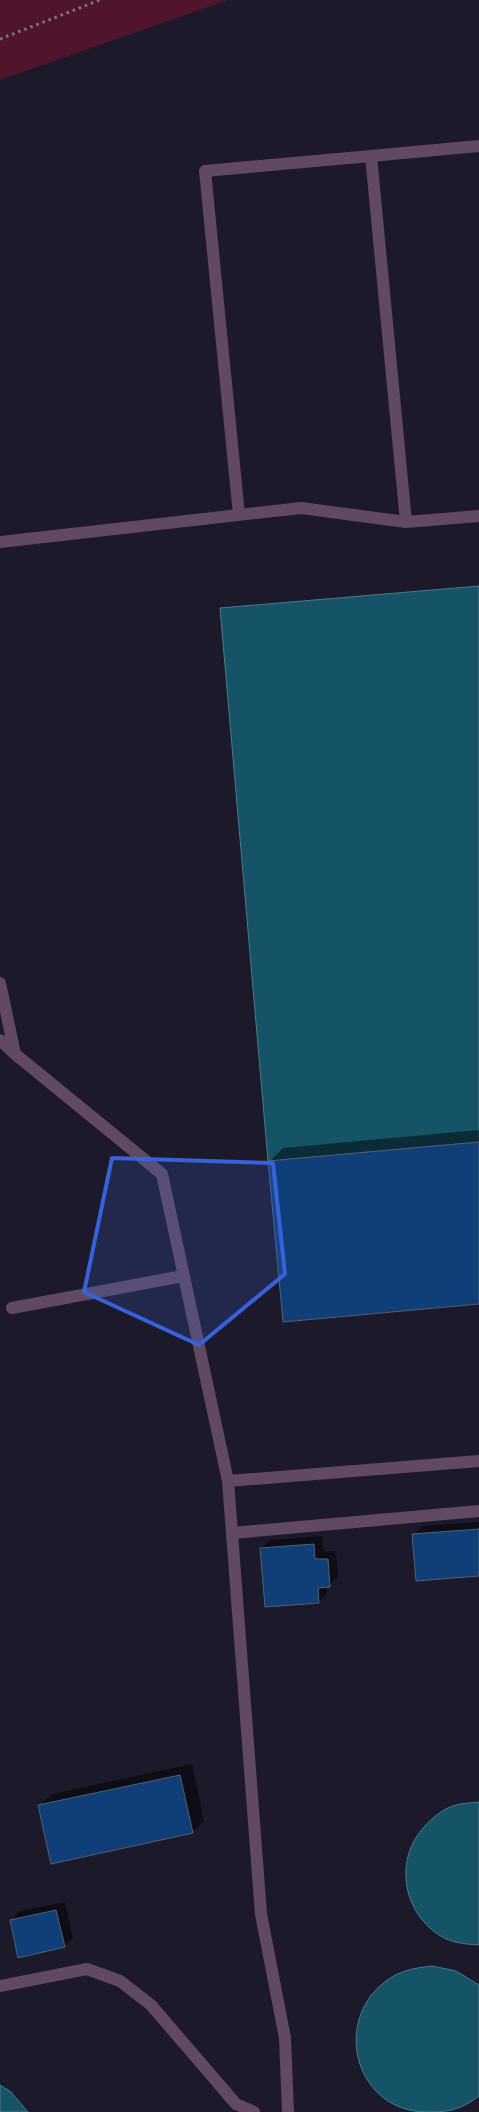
<svg xmlns="http://www.w3.org/2000/svg" width="479" height="2112" viewBox="0 0 479 2112" font-family="Merriweather,serif">
<style>
.green{fill:#50152d}
.water{fill:#155366;stroke:#4e798a}
.shadow{fill:#0007}
.building{fill:#103e79;stroke:#536072}
.lines{fill:none;stroke-linecap:round;stroke-linejoin:round}
.path{stroke:#7a7886;stroke-width:3;stroke-dasharray:2.5 4;stroke-linecap:butt}
.minor{stroke:#614962;stroke-width:12}
.marked{fill:#3862d9;fill-opacity:0.2;stroke:#3862d9;stroke-width:4;stroke-linejoin:round}
</style>
<rect width="100%" height="100%" fill="#1c192a"/>
<!-- green -->
<path class="green" d="M 0,0 L 228,0 L 0,80 Z"/>
<!-- water -->
<path class="water" d="M 479,586 L 479,1142 L 268,1161 L 220,608 Z
M 479,1802 L 479,1945 C 465,1944 451,1943 439,1935 C 402,1911 394,1858 425,1826 C 433,1817 444,1808 456,1805 C 463,1803 472,1803 479,1802 Z
M 432,1966 L 456,1971 L 479,1985 L 479,2096 C 460,2110 450,2112 427,2112 C 356,2112 331,2022 386,1981 C 400,1970 416,1968 432,1966 Z
M 0,2085 L 11,2092 L 28,2112 L 0,2112 Z"/>
<!-- shadow -->
<path class="shadow" d="M 479,1130 L 479,1302 L 269,1162 L 283,1148 Z
M 479,1522 L 479,1575 L 414,1535 L 422,1526 Z
M 322,1536 L 324,1551 L 336,1551 L 338,1577 L 329,1586 L 326,1586 L 327,1594 L 318,1602 L 261,1548 L 270,1540 Z
M 192,1764 L 204,1821 L 192,1832 L 40,1805 L 52,1794 Z
M 65,1902 L 73,1938 L 64,1946 L 11,1920 L 20,1911 Z"/>
<!-- building -->
<path class="building" d="M 479,1142 L 479,1304 L 283,1322 L 268,1161 Z
M 479,1529 L 479,1576 L 416,1581 L 412,1534 Z
M 314,1544 L 315,1559 L 328,1559 L 330,1587 L 318,1588 L 319,1603 L 265,1607 L 260,1548 Z
M 180,1775 L 193,1833 L 51,1864 L 38,1805 Z
M 56,1910 L 65,1947 L 18,1958 L 10,1920 Z"/>
<g class="lines">
<!-- path -->
<path class="path" d="M 0,39 L 100,0"/>
<!-- minor -->
<path class="minor" d="M 239,515 L 205,171 L 371,156
M 406,522 L 371,156 L 479,146
M 0,542 L 301,508 L 406,522 L 479,516
M 0,983 L 15,1054 L 162,1174 L 228,1481 L 261,1914 L 285,2038 L 288,2112
M 0,1040 L 15,1054
M 12,1308 L 183,1276
M 228,1481 L 479,1461
M 232,1533 L 479,1511
M 0,1986 L 87,1969 L 120,1981 L 151,2005 L 236,2104 L 254,2112"/>
</g>
<!-- marked area -->
<path class="marked" d="M 112,1158 L 273,1163 L 285,1274 L 199,1345 L 84,1292 Z"/>
</svg>
